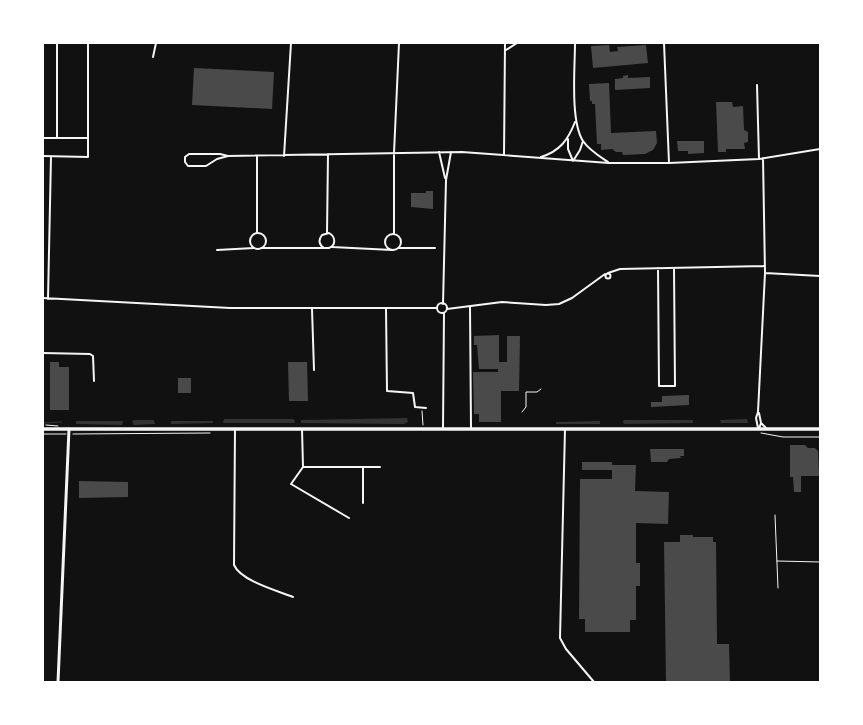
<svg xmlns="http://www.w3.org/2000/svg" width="863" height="725" viewBox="0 0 863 725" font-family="Overpass,sans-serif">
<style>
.water{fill:#333}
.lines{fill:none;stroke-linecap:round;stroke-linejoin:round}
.stream{stroke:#333;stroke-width:1}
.building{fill:#4a4a4a}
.path{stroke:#f5f5f5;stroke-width:1}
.service{stroke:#f5f5f5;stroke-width:1}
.minor{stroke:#f5f5f5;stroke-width:2}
.secondary{stroke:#f5f5f5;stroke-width:3}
.primary{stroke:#f5f5f5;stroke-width:3.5}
</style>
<rect width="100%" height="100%" fill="#111"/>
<!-- water -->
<path class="water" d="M 407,418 L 408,422 L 404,424 L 301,423 L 301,420 Z
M 224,419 L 294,419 L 295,423 L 223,423 Z
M 747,419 L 748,423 L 721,423 L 720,420 Z
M 135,420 L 154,420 L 155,424 L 134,425 L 132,421 Z
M 624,420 L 693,420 L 693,423 L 624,424 L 623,422 Z
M 76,421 L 123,421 L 122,425 L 76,424 Z
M 171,421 L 213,421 L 213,423 L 171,424 Z
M 600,421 L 600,424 L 556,424 L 556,422 Z"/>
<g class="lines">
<!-- stream -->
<path class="stream" d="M 43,423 L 62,422"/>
</g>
<!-- building -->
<path class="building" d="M 609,45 L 610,52 L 618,51 L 617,47 L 646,45 L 648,63 L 593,68 L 591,46 Z
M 194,68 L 274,72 L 272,109 L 192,105 Z
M 628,75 L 628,78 L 650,77 L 650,88 L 615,90 L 615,79 L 623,78 L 623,76 Z
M 609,83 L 611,133 L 656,131 L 657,143 L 653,150 L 645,154 L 623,155 L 622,152 L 616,152 L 612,149 L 601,150 L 601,144 L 597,144 L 595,104 L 592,104 L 592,101 L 590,101 L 589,84 Z
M 716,102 L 732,102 L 733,107 L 743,106 L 744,130 L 748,132 L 748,142 L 744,143 L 745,149 L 726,149 L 726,152 L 718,152 Z
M 677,141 L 704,141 L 704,153 L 688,154 L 688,151 L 678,151 Z
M 426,191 L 433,191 L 433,209 L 411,207 L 411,193 L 426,193 Z
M 499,335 L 499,362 L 507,362 L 507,336 L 520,336 L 519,391 L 501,391 L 501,422 L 479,422 L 479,414 L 474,414 L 473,372 L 498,372 L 498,369 L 479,369 L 477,345 L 474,345 L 474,336 Z
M 50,362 L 59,362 L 59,367 L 69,367 L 69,410 L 50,410 Z
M 288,362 L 307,362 L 308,401 L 289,401 Z
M 178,378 L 191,378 L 191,393 L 178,393 Z
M 689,395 L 689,405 L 651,407 L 651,402 L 662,402 L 662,396 Z
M 790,445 L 805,445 L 808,448 L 815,448 L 818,451 L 819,476 L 801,476 L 801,492 L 794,492 L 793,477 L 790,477 Z
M 650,449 L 684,449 L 684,456 L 680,456 L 681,458 L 669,459 L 667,462 L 651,462 Z
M 582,462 L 612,462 L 612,465 L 636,465 L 635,491 L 669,492 L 668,524 L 636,523 L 636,563 L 640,563 L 640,586 L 636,586 L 636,620 L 630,620 L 630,632 L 585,632 L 585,619 L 579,619 L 580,479 L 612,479 L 612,470 L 582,470 Z
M 79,481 L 128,482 L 128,497 L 79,498 Z
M 680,535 L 693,535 L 693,537 L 713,537 L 713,542 L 716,542 L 717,644 L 729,644 L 730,682 L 666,682 L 664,542 L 680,542 Z"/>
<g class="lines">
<!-- path -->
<path class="path" d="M 422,411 L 423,425
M 46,425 L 58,426
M 761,433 L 783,437 L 820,437
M 43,434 L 66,434
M 73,434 L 210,433"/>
<!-- service -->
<path class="service" d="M 522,412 L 526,407 L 526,392 L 537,392 L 541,389
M 775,515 L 778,588
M 777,561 L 820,562"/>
<!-- minor -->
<path class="minor" d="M 575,43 C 575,67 570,121 583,141 C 589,150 599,156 608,162
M 664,43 L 669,163
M 506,50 L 517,43
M 153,57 L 156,43
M 757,85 L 759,159
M 43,138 L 88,138
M 57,138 L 57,43
M 568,139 L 568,149 L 573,161 L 580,150 L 583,141
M 439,152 L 445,178
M 504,155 L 505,43
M 43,156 L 88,157 L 88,43
M 228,156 L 220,154 L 189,154 L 185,157 L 185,162 L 188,166 L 206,166 L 217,159 L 228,156 L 462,152 L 609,163 L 669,163 L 759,159 L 820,149
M 257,156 L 257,233
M 284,156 L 291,43
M 541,157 C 560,151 568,140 575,122
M250 241a8 8 0 1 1 16 0a8 8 0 1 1-16 0Z
M 327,233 L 328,154
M 394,234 L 394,153 L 399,43
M385 242a8 8 0 1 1 16 0a8 8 0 1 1-16 0Z
M 332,247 L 392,250
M 261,248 L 329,248 C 336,245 336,237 329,233 L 322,235 C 318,240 319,245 324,248
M 398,248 L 435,248
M 217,250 L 254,248
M 658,268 L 659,386 L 675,386 L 674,268
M 608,273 L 620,269 L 765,266
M 765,273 L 820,276
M605.5 276a2.5 2.5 0 1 1 5 0a2.5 2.5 0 1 1-5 0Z
M 43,298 L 230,308 L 437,308
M 48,299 L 51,157
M437 308a5 5 0 1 1 10 0a5 5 0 1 1-10 0Z
M 443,304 L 446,180 L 451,152
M 470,307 L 471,428
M 312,309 L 314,370
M 386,309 L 387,391 L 413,393 L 415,407 L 426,408
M 447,309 L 502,302 L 546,305 L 559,304 L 572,298 L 605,274
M 43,353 L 90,354 L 93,356 L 94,381
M 761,423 L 766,428
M 443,428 L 444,313
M 758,428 L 756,418 L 758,412 L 765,273 L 763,158
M 235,429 L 234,565 C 241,581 278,591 293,597
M 302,429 L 303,467 L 291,484 L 349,518
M 565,429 L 560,638 L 566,649 L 594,682
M 759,429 L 761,423 L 759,413
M 303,467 L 380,467
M 363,503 L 363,467"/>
<!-- secondary -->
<path class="secondary" d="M 58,682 L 69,429"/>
<!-- primary -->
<path class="primary" d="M 43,429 L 820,429"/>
</g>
<!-- border -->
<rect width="863" height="725" fill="none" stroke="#ffffff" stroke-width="88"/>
</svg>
